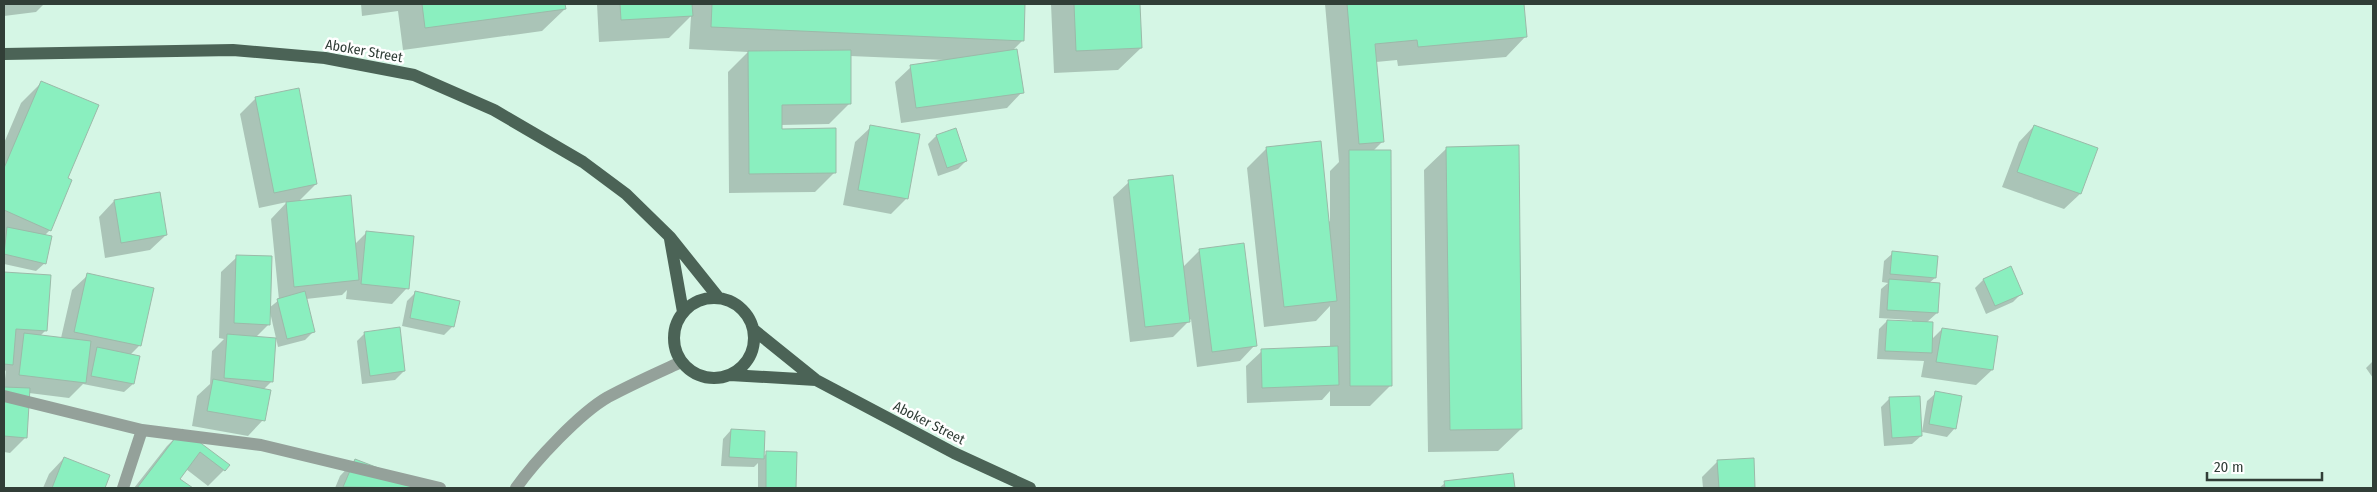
<svg xmlns="http://www.w3.org/2000/svg" width="2377" height="492" viewBox="0 0 2377 492" font-family="'Fira Sans Condensed',sans-serif">
<style>
.shadow{fill:#0003}
.building{fill:#8aefbf;stroke:#9bbaa9}
.lines{fill:none;stroke-linecap:round;stroke-linejoin:round}
.minor{stroke:#94a19a;stroke-width:12}
.major{stroke:#4b6356;stroke-width:12}
.labels{text-anchor:middle;dominant-baseline:central;stroke-width:5;stroke-linejoin:round;paint-order:stroke}
.street-label{font-size:14px;fill:#313e37;stroke:#fff}
</style>
<rect width="100%" height="100%" fill="#d5f6e5"/>
<!-- shadow -->
<path class="shadow" d="M 4,4 L 44,4 L 36,12 L 4,16 Z
M 361,4 L 564,4 L 565,9 L 542,31 L 403,50 L 398,11 L 362,16 Z
M 597,4 L 1024,4 L 1023,40 L 1011,52 L 1022,92 L 1007,108 L 901,123 L 895,82 L 911,67 L 945,60 L 850,56 L 849,104 L 829,124 L 781,125 L 781,130 L 835,172 L 815,192 L 729,193 L 728,72 L 748,52 L 689,49 L 691,16 L 669,38 L 599,42 Z
M 1051,4 L 1139,4 L 1141,48 L 1118,70 L 1054,73 Z
M 1325,4 L 1523,4 L 1526,36 L 1506,57 L 1398,66 L 1397,60 L 1376,62 L 1383,141 L 1373,151 L 1390,386 L 1370,406 L 1330,406 L 1330,391 L 1322,400 L 1247,403 L 1246,366 L 1262,351 L 1330,348 L 1330,306 L 1316,321 L 1264,327 L 1247,168 L 1267,148 L 1330,222 L 1330,171 L 1339,162 Z
M 41,83 L 66,179 L 50,230 L 44,236 L 45,263 L 36,271 L 4,264 L 4,143 L 21,103 Z
M 256,98 L 316,184 L 298,202 L 354,245 L 367,232 L 407,288 L 392,304 L 346,299 L 347,290 L 342,295 L 306,299 L 314,331 L 305,340 L 278,347 L 270,312 L 269,324 L 256,337 L 271,382 L 263,390 L 263,420 L 248,436 L 192,426 L 197,396 L 210,384 L 212,351 L 224,339 L 219,338 L 221,272 L 237,257 L 269,308 L 279,300 L 271,219 L 287,202 L 259,208 L 240,114 Z
M 2034,126 L 2096,149 L 2080,194 L 2064,209 L 2002,187 L 2019,142 Z
M 871,127 L 907,198 L 891,214 L 843,205 L 855,142 Z
M 956,130 L 966,161 L 958,169 L 938,176 L 928,144 L 936,136 Z
M 1447,148 L 1521,429 L 1498,451 L 1428,452 L 1424,170 Z
M 1129,182 L 1182,268 L 1200,250 L 1255,345 L 1240,361 L 1197,367 L 1191,319 L 1173,337 L 1130,342 L 1113,197 Z
M 114,201 L 166,235 L 150,250 L 105,258 L 99,217 Z
M 1893,253 L 1937,257 L 1935,278 L 1929,283 L 1937,313 L 1926,323 L 1931,340 L 1942,329 L 1992,370 L 1976,385 L 1921,377 L 1924,361 L 1877,359 L 1879,329 L 1887,321 L 1912,322 L 1912,320 L 1879,318 L 1881,289 L 1888,283 L 1882,282 L 1884,261 Z
M 4,273 L 50,277 L 46,330 L 40,336 L 61,338 L 72,290 L 88,275 L 139,346 L 130,355 L 133,384 L 124,392 L 83,384 L 69,398 L 29,393 L 26,437 L 10,453 L 4,452 L 4,388 L 6,370 L 4,373 Z
M 1983,280 L 2021,294 L 2013,302 L 1986,314 L 1975,288 Z
M 415,293 L 453,326 L 444,335 L 402,326 L 407,301 Z
M 365,333 L 404,371 L 395,380 L 362,384 L 357,341 Z
M 2373,361 L 2373,378 L 2366,368 Z
M 1936,393 L 1955,428 L 1947,437 L 1922,432 L 1927,401 Z
M 1890,398 L 1921,436 L 1912,444 L 1884,446 L 1881,407 Z
M 731,430 L 763,457 L 767,453 L 796,453 L 795,488 L 758,488 L 758,463 L 754,467 L 721,466 L 723,439 Z
M 182,431 L 224,470 L 208,486 L 186,469 L 178,479 L 190,488 L 134,488 L 167,446 Z
M 64,458 L 108,476 L 104,488 L 43,488 L 49,474 Z
M 1752,459 L 1754,488 L 1703,488 L 1702,477 L 1718,461 Z
M 355,460 L 417,488 L 335,488 L 340,476 Z
M 1512,474 L 1514,488 L 1439,488 L 1445,483 Z"/>
<!-- building -->
<path class="building" d="M 422,4 L 565,4 L 566,9 L 425,28 Z
M 620,4 L 692,4 L 693,16 L 621,20 Z
M 712,4 L 1025,4 L 1024,41 L 711,27 Z
M 1074,4 L 1140,4 L 1142,48 L 1076,51 Z
M 1347,4 L 1524,4 L 1527,37 L 1418,47 L 1417,40 L 1375,44 L 1384,142 L 1359,144 Z
M 1017,49 L 1024,93 L 916,108 L 910,65 Z
M 851,50 L 851,104 L 782,105 L 782,129 L 836,128 L 836,173 L 749,174 L 748,51 Z
M 41,81 L 99,105 L 68,178 L 72,180 L 51,231 L 4,210 L 4,168 Z
M 299,88 L 317,184 L 274,193 L 255,97 Z
M 870,125 L 920,134 L 908,199 L 858,190 Z
M 2034,125 L 2098,148 L 2081,194 L 2017,172 Z
M 956,128 L 967,161 L 947,168 L 936,135 Z
M 1321,141 L 1337,301 L 1284,307 L 1266,147 Z
M 1519,145 L 1522,429 L 1450,430 L 1446,147 Z
M 1349,150 L 1391,150 L 1392,386 L 1350,386 Z
M 1173,175 L 1190,322 L 1145,327 L 1128,180 Z
M 160,192 L 167,235 L 121,243 L 114,200 Z
M 351,195 L 359,280 L 294,287 L 286,202 Z
M 7,227 L 52,236 L 46,264 L 4,254 Z
M 366,231 L 414,236 L 409,289 L 361,284 Z
M 1244,243 L 1257,346 L 1212,352 L 1199,249 Z
M 1892,251 L 1938,256 L 1936,278 L 1890,274 Z
M 236,255 L 272,256 L 270,325 L 234,323 Z
M 2011,266 L 2023,294 L 1995,306 L 1983,279 Z
M 4,272 L 51,275 L 47,331 L 16,329 L 13,365 L 4,364 Z
M 87,273 L 154,288 L 141,346 L 74,332 Z
M 1889,279 L 1940,283 L 1938,313 L 1887,310 Z
M 305,291 L 315,332 L 287,339 L 277,299 Z
M 415,291 L 460,301 L 454,327 L 410,318 Z
M 1887,320 L 1933,322 L 1932,353 L 1885,351 Z
M 400,327 L 405,371 L 370,376 L 364,332 Z
M 1942,328 L 1998,336 L 1993,370 L 1936,362 Z
M 24,333 L 91,341 L 86,383 L 19,375 Z
M 227,334 L 276,338 L 273,382 L 224,378 Z
M 1338,346 L 1339,385 L 1262,388 L 1261,349 Z
M 97,347 L 140,356 L 134,384 L 91,376 Z
M 213,379 L 271,390 L 265,421 L 207,411 Z
M 4,387 L 30,388 L 27,438 L 4,436 Z
M 1935,391 L 1962,396 L 1956,429 L 1929,424 Z
M 1920,396 L 1922,436 L 1892,438 L 1889,397 Z
M 182,429 L 230,465 L 225,471 L 200,452 L 180,479 L 193,488 L 137,488 Z
M 731,429 L 765,431 L 764,459 L 729,457 Z
M 766,451 L 797,452 L 796,488 L 766,488 Z
M 64,457 L 110,475 L 105,488 L 52,488 Z
M 1754,458 L 1755,488 L 1719,488 L 1717,460 Z
M 355,459 L 420,484 L 418,488 L 343,487 Z
M 1513,473 L 1515,488 L 1445,488 L 1444,481 Z"/>
<g class="lines">
<!-- minor -->
<path class="minor" d="M 4,396 L 142,430
M 123,488 L 142,430 L 261,445 L 440,488
M 516,488 C 535,461 580,413 608,397 C 632,384 657,373 681,362"/>
<!-- major -->
<path class="major" d="M 4,54 L 233,50 L 325,58 L 414,75 L 494,110 L 583,162 L 626,194 L 670,237 L 718,297
M 670,239 L 683,312
M674 338a40 40 0 1 1 80 0a40 40 0 1 1-80 0Z
M 754,330 L 816,380 L 954,453 L 1030,488
M 730,375 L 816,380"/>
</g>
<g class="labels">
<!-- street labels -->
<g class="street-label">
<text transform="translate(364 51) rotate(10)">Aboker Street</text>
<text transform="translate(929 423) rotate(27)">Aboker Street</text>
</g>
</g>
<!-- border -->
<rect width="2377" height="492" fill="none" stroke="#313e37" stroke-width="10"/>
<!-- scale -->
<path d="M2207 472v8h115v-8" fill="none" stroke="#313e37" stroke-width="2.5"/>
<text x="2214" y="472" font-size="15" fill="#313e37" stroke="#ffffff" stroke-width="4" paint-order="stroke">20 m</text>
</svg>
